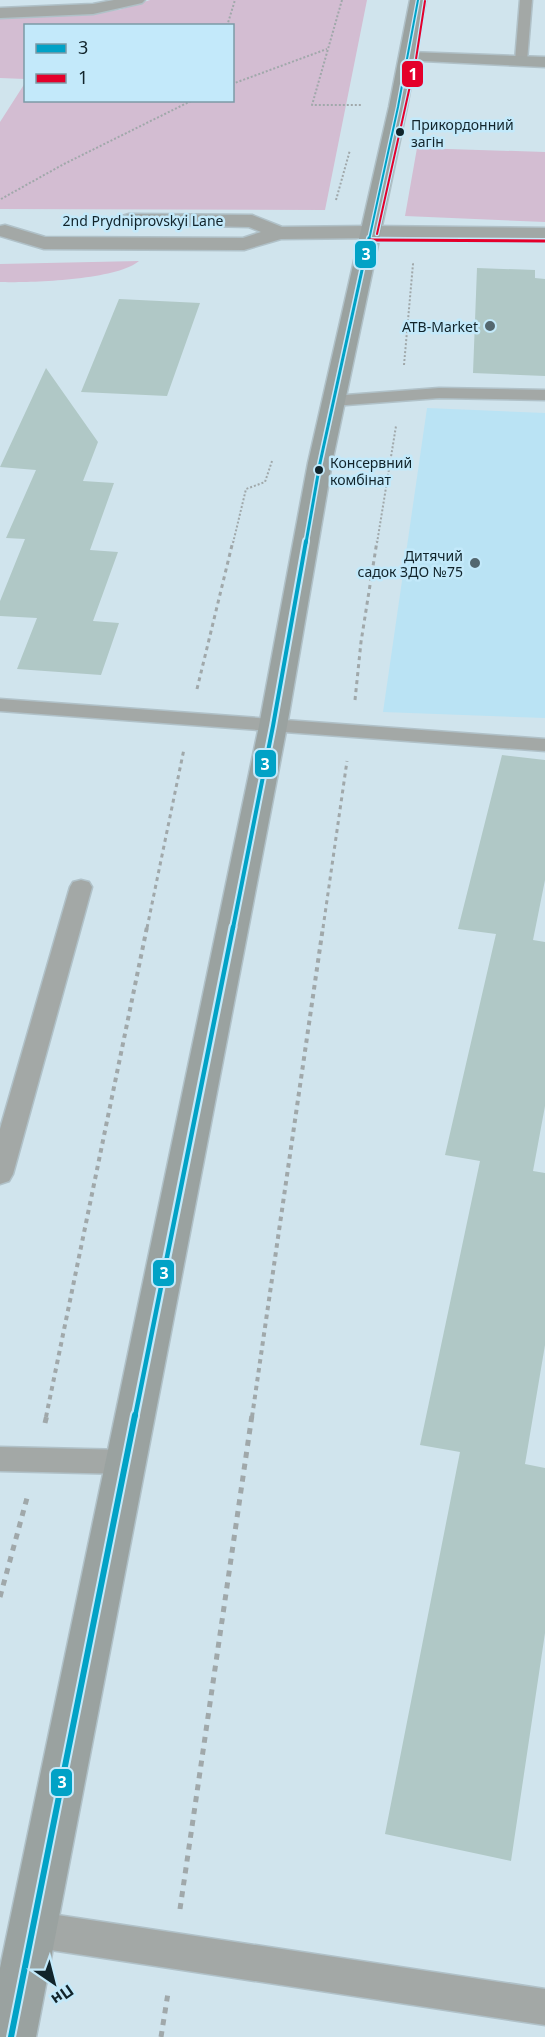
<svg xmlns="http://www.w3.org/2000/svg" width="545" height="2037" viewBox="0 0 545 2037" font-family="'Noto Sans',sans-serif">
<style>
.built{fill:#bae3f4}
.green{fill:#d3bdd2}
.building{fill:#b0c8c6}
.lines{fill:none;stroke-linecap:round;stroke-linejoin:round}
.service-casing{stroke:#b0c1c8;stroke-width:3}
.minor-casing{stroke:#b0c1c8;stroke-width:3}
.secondary-casing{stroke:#b0c1c8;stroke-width:3}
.primary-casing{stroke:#b0c1c8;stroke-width:3}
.path-far3{stroke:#a0a8aa;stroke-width:2;stroke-dasharray:2 2;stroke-linecap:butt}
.path-far2{stroke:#a0a8aa;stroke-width:3;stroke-dasharray:4 4;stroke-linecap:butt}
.path-far1{stroke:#a0a8aa;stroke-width:4;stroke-dasharray:4.5 4.5;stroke-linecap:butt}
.path{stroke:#a0a8aa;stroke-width:5;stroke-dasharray:6 6;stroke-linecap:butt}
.service{fill:#a3a8a6;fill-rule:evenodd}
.minor{fill:#a3a8a6;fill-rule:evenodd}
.secondary{fill:#a1a8a6;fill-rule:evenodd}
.primary{fill:#9aa2a0;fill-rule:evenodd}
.bus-1-far4-casing{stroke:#c3e9fa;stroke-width:4.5}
.bus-1-far3-casing{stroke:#c3e9fa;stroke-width:6}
.bus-1-far2-casing{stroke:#c3e9fa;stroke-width:8}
.bus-1-far1-casing{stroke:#c3e9fa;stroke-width:9}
.bus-1-casing{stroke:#c3e9fa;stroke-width:10}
.bus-2-far1-casing{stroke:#c3e9fa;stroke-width:4.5}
.bus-2-casing{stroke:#c3e9fa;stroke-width:6}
.bus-1-far4{stroke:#01a2c6;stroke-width:2}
.bus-1-far3{stroke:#01a2c6;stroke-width:3}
.bus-1-far2{stroke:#01a2c6;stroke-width:4}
.bus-1-far1{stroke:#01a2c6;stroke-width:4.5}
.bus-1{stroke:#01a2c6;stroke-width:6}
.bus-2-far1{stroke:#e4002b;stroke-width:2}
.bus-2{stroke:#e4002b;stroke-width:3}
.bus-dot{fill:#11242b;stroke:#c3e9fa;stroke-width:2}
.poi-dot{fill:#54676f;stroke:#c3e9fa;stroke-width:2}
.labels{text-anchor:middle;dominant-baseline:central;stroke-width:5;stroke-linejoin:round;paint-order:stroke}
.bus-label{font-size:14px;fill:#11242b;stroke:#c3e9fa;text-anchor:start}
.far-street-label{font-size:14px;fill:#11242b;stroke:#c3e9fa}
.far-poi-label{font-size:14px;fill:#11242b;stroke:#c3e9fa;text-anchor:end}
.line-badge{stroke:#c3e9fa;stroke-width:2}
.badge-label{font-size:16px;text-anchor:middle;font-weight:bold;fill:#fff}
</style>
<rect width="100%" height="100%" fill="#d0e4ed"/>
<!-- built -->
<path class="built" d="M 427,408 L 545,413 L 545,718 L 383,712 Z"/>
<!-- green -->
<path class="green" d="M 150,0 L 367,0 L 325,210 L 0,209 L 0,122 L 25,83 L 26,100 L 232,100 L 232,26 L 26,26 L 25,79 L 0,78 L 0,17 L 119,10 Z
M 417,148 L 545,152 L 545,222 L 405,216 Z
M 139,261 C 117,280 30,283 0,282 L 0,264 Z"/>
<!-- building -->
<path class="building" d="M 477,268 L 535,270 L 535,278 L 545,279 L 545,376 L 473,373 Z
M 119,299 L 200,303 L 167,396 L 81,392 Z
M 46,368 L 98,442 L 83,481 L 114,483 L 90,550 L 118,552 L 93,621 L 119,623 L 101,675 L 17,669 L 37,618 L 0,616 L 0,601 L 25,539 L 6,538 L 36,470 L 0,467 Z
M 502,755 L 545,760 L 545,880 L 533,940 L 545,942 L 545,1106 L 533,1171 L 545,1173 L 545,1345 L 525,1464 L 545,1468 L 545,1633 L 511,1861 L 385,1834 L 460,1452 L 420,1445 L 480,1161 L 445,1155 L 496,934 L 458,929 Z"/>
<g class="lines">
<defs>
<path id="service" d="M 520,0 L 532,0 L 527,61 L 521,65 L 515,61 Z
M 439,388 L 545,390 L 545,400 L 439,398 L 333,406 L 325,401 L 333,396 Z
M 0,699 L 545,739 L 545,751 L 0,711 Z
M 81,880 L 89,882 L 92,887 L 13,1174 L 9,1181 L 0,1184 L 0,1129 L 70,887 L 73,882 Z
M 0,1447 L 127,1450 L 137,1453 L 142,1462 L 137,1471 L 127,1474 L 0,1471 Z
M 31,1911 L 545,1989 L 545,2025 L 31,1947 L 18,1942 L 13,1929 L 18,1916 Z"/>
<path id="minor" d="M 114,0 L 145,0 L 142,3 L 93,14 L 0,18 L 0,8 L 93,4 Z
M 129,214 L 252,215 L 282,227 L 370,226 L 377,228 L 380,232 L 377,236 L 370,238 L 281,239 L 244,250 L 44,249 L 0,236 L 0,226 L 5,225 L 45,237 L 243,238 L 261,232 L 249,227 L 122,224 L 119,220 L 122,216 Z"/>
<path id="secondary" d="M 409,52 L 545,57 L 545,67 L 403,60 L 401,57 Z
M 370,226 L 545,228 L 545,240 L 363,236 L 360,232 L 363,228 Z"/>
<path id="primary" d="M 410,0 L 426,0 L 407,107 L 332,463 L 287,726 L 36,2037 L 0,2037 L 0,1968 L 259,726 L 308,463 L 389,107 Z"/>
</defs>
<!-- service casing -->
<use href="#service" class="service-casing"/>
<!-- minor casing -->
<use href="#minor" class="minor-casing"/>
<!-- secondary casing -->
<use href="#secondary" class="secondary-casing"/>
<!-- primary casing -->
<use href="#primary" class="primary-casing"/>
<!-- path-far3 -->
<path class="path-far3" d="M 342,0 L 312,105 L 362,105
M 227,26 L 235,0
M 232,84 L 327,49
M 1,199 L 64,164 L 193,100
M 336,200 L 350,150
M 404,365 L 413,264 L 411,264
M 233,543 L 246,489 L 265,482 L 272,461
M 377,543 L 396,426"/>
<!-- path-far2 -->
<path class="path-far2" d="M 197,689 L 233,541
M 355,700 L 361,642 L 377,541
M 147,928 L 184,749
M 323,928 L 347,761"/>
<!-- path-far1 -->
<path class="path-far1" d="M 46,1417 L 147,927
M 252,1417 L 323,927"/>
<!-- path -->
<path class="path" d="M 45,1423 L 47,1415
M 0,1597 L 27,1498
M 180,1909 L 252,1415
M 161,2037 L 168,1993"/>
<!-- service -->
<use href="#service" class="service"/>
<!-- minor -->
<use href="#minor" class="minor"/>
<!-- secondary -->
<use href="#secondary" class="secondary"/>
<!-- primary -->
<use href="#primary" class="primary"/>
<defs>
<path id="bus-1-far4" d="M 369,240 L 398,107 L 418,0"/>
<path id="bus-1-far3" d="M 306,543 L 320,463 L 369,238"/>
<path id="bus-1-far2" d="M 233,928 L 273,726 L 306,541"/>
<path id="bus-1-far1" d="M 135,1417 L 233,927"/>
<path id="bus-1" d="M 11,2037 L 135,1415"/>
<path id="bus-2-far1" d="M 377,234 L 416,59 L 425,1"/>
<path id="bus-2" d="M 370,240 L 545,241"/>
</defs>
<!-- bus-1-far4 casing -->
<use href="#bus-1-far4" class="bus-1-far4-casing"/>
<!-- bus-1-far3 casing -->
<use href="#bus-1-far3" class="bus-1-far3-casing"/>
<!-- bus-1-far2 casing -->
<use href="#bus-1-far2" class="bus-1-far2-casing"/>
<!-- bus-1-far1 casing -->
<use href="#bus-1-far1" class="bus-1-far1-casing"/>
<!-- bus-1 casing -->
<use href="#bus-1" class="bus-1-casing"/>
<!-- bus-2-far1 casing -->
<use href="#bus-2-far1" class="bus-2-far1-casing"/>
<!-- bus-2 casing -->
<use href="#bus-2" class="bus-2-casing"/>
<!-- bus-1-far4 -->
<use href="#bus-1-far4" class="bus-1-far4"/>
<!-- bus-1-far3 -->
<use href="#bus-1-far3" class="bus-1-far3"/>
<!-- bus-1-far2 -->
<use href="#bus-1-far2" class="bus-1-far2"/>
<!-- bus-1-far1 -->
<use href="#bus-1-far1" class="bus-1-far1"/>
<!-- bus-1 -->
<use href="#bus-1" class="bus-1"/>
<!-- bus-2-far1 -->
<use href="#bus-2-far1" class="bus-2-far1"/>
<!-- bus-2 -->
<use href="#bus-2" class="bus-2"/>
</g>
<!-- markers -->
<g class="bus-dot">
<circle cx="400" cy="132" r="5"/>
<circle cx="319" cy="470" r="5"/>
</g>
<g class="poi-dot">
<circle cx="490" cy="326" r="6"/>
<circle cx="475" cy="563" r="6"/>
</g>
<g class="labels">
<!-- bus labels -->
<g class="bus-label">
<text x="411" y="124">Прикордонний<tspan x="411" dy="17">загін</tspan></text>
<text x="330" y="462">Консервний<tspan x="330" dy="17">комбінат</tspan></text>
</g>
<!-- far-street labels -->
<g class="far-street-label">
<text x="143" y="220">2nd Prydniprovskyi Lane</text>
</g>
<!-- far-poi labels -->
<g class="far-poi-label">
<text x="478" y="326">ATB-Market</text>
<text x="463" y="555">Дитячий<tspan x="463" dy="16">садок ЗДО №75</tspan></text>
</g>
</g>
<g class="line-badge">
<rect x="401" y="60" width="23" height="28" rx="6" fill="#e4002b"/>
<rect x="354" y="240" width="23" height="29" rx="6" fill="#01a2c6"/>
<rect x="254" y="749" width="23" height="29" rx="6" fill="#01a2c6"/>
<rect x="152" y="1259" width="23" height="28" rx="6" fill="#01a2c6"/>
<rect x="50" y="1768" width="23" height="29" rx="6" fill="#01a2c6"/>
</g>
<g class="badge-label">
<text x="413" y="80">1</text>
<text x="366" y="260">3</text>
<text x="265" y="770">3</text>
<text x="164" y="1279">3</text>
<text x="62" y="1788">3</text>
</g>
<!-- legend -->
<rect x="24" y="24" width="210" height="78" fill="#c3e9fa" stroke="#7c9aa7" stroke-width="1.5"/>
<rect x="36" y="44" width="30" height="9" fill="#01a2c6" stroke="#7c9aa7" stroke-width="1.5"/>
<text x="78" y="54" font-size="18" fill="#11242b">3</text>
<rect x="36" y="74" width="30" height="9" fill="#e4002b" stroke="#7c9aa7" stroke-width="1.5"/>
<text x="78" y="84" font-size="18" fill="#11242b">1</text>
<!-- north arrow -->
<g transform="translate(54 1983) rotate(145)" stroke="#c3e9fa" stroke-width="4.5" paint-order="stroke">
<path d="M0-4.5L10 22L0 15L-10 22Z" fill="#11242b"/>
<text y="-9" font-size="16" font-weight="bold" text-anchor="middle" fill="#11242b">Пн</text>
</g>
</svg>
